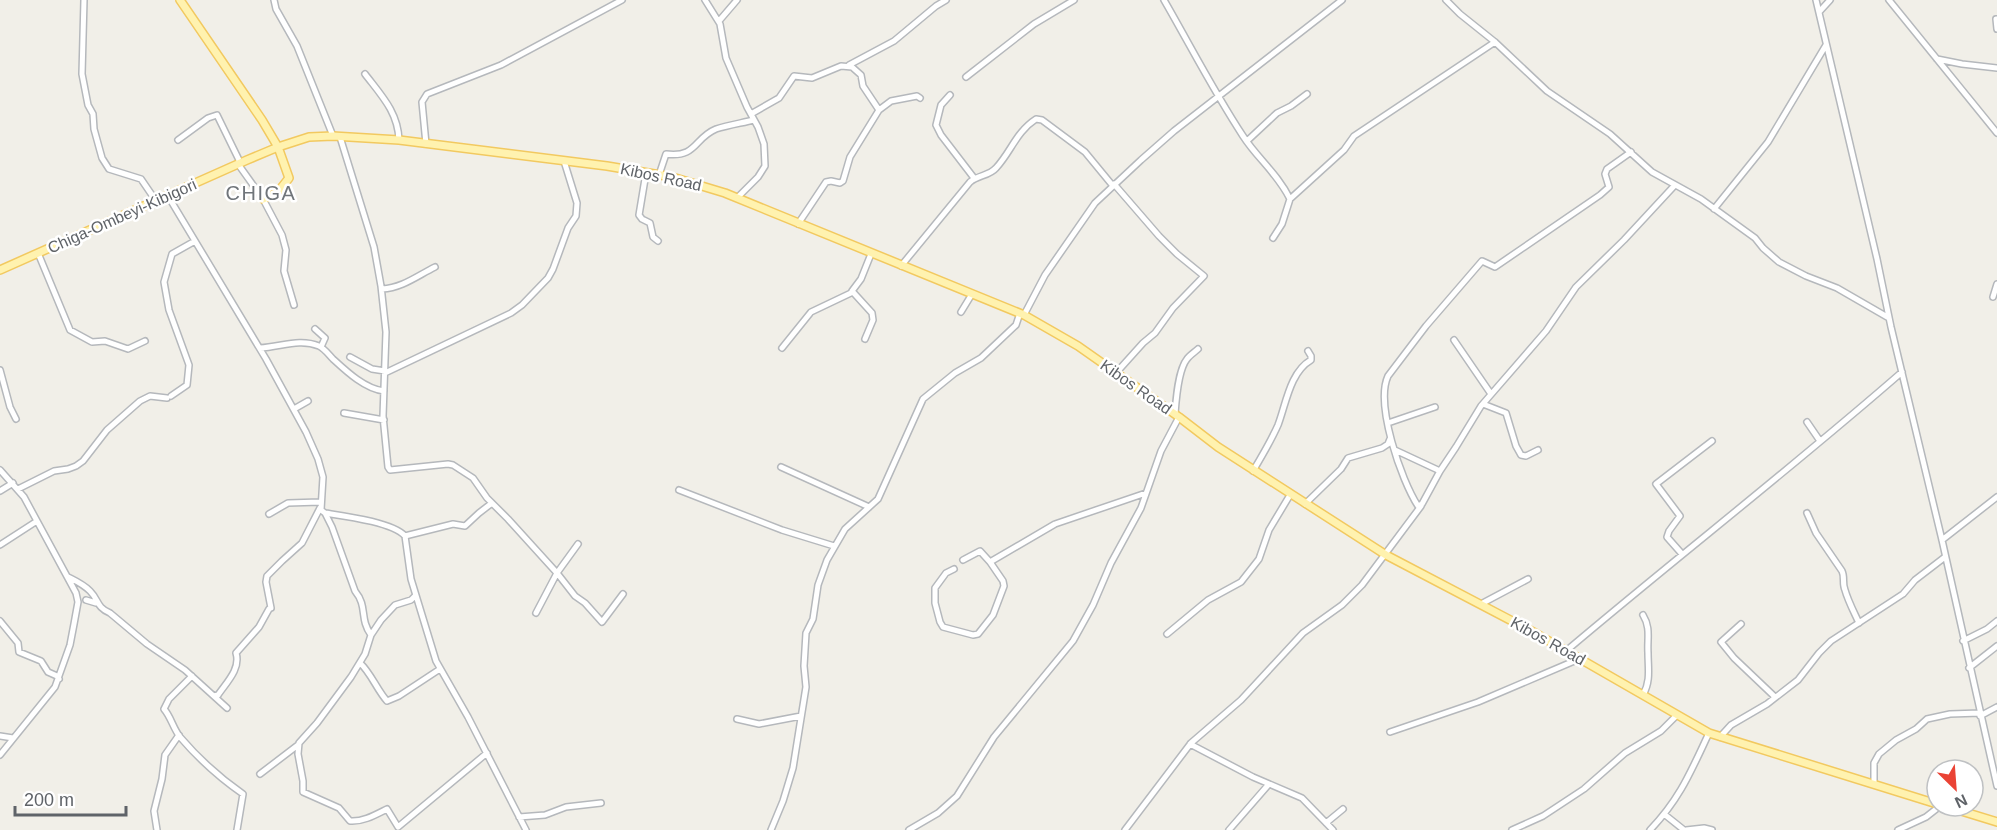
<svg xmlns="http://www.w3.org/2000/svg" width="1997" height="830" viewBox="0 0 1997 830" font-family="Arial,sans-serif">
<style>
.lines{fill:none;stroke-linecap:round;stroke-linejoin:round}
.minor-casing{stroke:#b5b8bc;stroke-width:8}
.major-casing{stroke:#f2c960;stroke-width:10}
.minor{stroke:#fff;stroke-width:5}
.major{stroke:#fff2af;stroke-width:7}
.labels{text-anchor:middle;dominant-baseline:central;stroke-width:5;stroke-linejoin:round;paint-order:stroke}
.street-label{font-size:16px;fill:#5f6368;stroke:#fff}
.quarter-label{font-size:20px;letter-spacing:1.5px;fill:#70757a;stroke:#fff}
</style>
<rect width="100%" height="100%" fill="#f1efe8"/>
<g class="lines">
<defs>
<path id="minor" d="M 84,0 L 82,74 L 88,105 L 93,114 L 94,129 L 102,158 L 109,169 L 141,179 L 156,201
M 274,0 L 276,9 L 297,46 L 333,136
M 705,0 L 720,24 L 726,58 L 747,107 L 758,127 L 764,144 L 765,166 L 758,177 L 737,198
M 1164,0 C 1190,45 1214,92 1243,136 C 1257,158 1278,174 1290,199 L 1282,224 L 1273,238
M 1446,0 L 1460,14 L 1495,42 L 1547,91 L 1610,134 L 1652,172 L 1701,199 L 1755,238 L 1763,248 L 1779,262 L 1806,276 L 1837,288 L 1889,318
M 1816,0 L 1877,259 L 1891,327 L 1942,540 L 1997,786
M 1889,0 L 1997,133
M 1819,12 L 1830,0
M 1996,19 L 1997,29
M 719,21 L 737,0
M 1937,59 L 1962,64 L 1997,68
M 849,65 L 894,41 L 936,6 L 946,0
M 365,74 C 381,95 398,112 399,140
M 966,77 L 1034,24 L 1074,0
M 950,95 L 941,105 L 936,125 L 941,135 L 974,178
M 751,114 L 779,98 L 794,76 L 812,78 L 841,66 L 852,67 L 861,75 L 863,86 L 879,110
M 340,137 L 374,247 L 381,286 L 386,332 L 383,416 L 388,467 L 390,470 L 448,464 L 453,465 L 473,478 L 487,498 L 508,519 L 557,573 L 536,613
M 178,140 L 208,118 L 217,115 L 239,160 L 238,164 L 263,199 L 282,235 L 286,250 L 284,271 L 294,305
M 1247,141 L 1277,113 L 1291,106 L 1307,94
M 426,144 L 422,102 L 427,94 L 501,65 L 622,0
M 1631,152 L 1607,169 L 1605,174 L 1609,187 L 1600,195 L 1495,267 L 1482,261 L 1426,326 L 1388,376 C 1375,404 1401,480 1418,506 L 1422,504 L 1440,471 L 1456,447 L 1481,406 L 1546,331 L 1576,287 L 1624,240 L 1675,185
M 646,173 L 639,215 L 642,219 L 650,223 L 653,237 L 658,241
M 659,175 L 666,154 C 697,158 694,138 716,129 C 728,125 742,123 754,120
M 1114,184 L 1159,236 L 1177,254 L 1204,276 L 1173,308 L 1155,333 L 1143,343 L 1116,373
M 168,196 L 266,359 L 306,432 L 318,459 L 323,477 L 321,510 L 325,513 C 344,516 392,522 405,536 L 411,579 L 436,661 L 468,717 L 526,830
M 1290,199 L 1344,150 L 1354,136 L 1495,42
M 1714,209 L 1768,142 L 1826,45
M 798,224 L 826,182 L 831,181 L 840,183 L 843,181 L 850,157 L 879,110 L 891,101 L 917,96 L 920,98
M 38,253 L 70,330 L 92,342 L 105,341 L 128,349 L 145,341
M 901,266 L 970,182 C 978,175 989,176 996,168 C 1011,152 1016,132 1036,119 L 1042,120 L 1085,152 L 1113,186
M 382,289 C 402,288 417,276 435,267
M 1993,297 L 1997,284
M 961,312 L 972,294
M 1024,315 L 1045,275 L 1095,203 L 1141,160 L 1174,131 L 1342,0
M 315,329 L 325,338 L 321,347
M 865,339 L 873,320 L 872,313 L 852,291 L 861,279 L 871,254
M 1454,340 L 1491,394
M 260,348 C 281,347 299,338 319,346 C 325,349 329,355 333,359 C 346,371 365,389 384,391
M 782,348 L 811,312 L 853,292
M 350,357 L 372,369 L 385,371
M 0,370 L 10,407 L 16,419
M 385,373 L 511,313 L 522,305 L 548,278 L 553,269 L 568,228 L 576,216 L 577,203 L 564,161
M 171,396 L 187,385 L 189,365 L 169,310 L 164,282 L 172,254 L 195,241
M 1483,404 L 1506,413 L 1516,446 L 1521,455 L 1526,456 L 1538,450
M 294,409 L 308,401
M 344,413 L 384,420
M 1175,414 C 1176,400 1178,370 1187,359 C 1190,355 1195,352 1198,349
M 1807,422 L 1820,441
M 1388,423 L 1435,407
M 1395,450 L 1440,471
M 781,467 L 869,507
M 0,470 L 24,497 L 76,593 L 78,602 L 74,624 L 70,645 L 55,687 L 0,755
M 1253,471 C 1262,456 1271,441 1278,425 C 1286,404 1290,372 1311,360 L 1311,356 L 1308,351
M 18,489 L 54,471 L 68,469 L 76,466 L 83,461 L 107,430 L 140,401 L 150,396 L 167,398
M 679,490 L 782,530 L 834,546
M 0,491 L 13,483
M 1305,504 L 1341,469 L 1348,458 L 1382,448 L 1388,444 L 1390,439
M 325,513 L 332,527 L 355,591 C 368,607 359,618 371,635
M 1807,513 L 1816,533 L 1842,571 C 1845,577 1842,583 1845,590 C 1848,601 1854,612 1859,623
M 269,514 L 288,503 L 320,502
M 405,536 L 453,524 L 465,526 L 479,513 L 492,503
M 1942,540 L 1997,497
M 578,544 L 557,573 L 575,596 L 585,603 L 602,622 L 623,594
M 0,545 L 37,521
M 1682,554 L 1667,537 L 1669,531 L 1680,516 L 1656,484 L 1712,441
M 963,560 L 980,551 L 990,562 L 1055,524 L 1146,493
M 954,569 L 946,573 L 935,588 L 935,603 L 940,622 L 943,627 L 973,635 L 978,634 L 993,615 L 1004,586 L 1003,581 L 990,562
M 68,577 C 76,581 83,584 90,591 C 99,600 96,607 110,613 L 147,644 L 185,670 L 227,708
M 415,596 L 411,600 L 395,605 L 381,620 L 371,635 L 365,654 L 351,677 L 317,723 L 299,743 L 298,754 L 303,781 L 303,792 L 339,808 L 350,821 C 363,822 375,815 387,809 L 398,827 L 487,753
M 86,600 L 96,603
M 1481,604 L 1528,579
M 271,608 L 266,582 L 267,576 L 282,561 L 302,543 L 320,508
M 0,621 L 18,643 L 19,652 L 41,661 L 48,672 L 57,676 L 59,679
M 1741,624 L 1721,642 L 1734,658 L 1775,697
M 1167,634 L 1208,600 L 1241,582 L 1259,559 L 1269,530 L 1290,495
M 1963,641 L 1987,629 L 1997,621
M 1566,651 C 1677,557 1792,468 1902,372
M 360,663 C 371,673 377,690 387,701 L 399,696 L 440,669
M 1969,668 L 1997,646
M 192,676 L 169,699 L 164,709 C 171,717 173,728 180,737 C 198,758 220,778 243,794 L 237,830
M 1643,695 C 1651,681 1648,668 1648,653 C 1647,639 1651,628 1643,615
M 214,696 L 218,695 C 226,683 241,669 236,653 L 259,627 L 269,609
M 1980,716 L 1997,707
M 737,719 L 759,724 L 801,716
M 1390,732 L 1478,702 L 1579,659
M 0,736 L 13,738
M 1720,737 L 1731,725 L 1767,704 L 1798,680 L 1819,653 L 1831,641 L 1903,594 L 1915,580 L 1945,557
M 1190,744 L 1253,777 L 1302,798 L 1333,830
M 260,774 L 298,745
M 1874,784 L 1874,763 L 1879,754 L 1896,740 L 1916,729 L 1927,719 L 1950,714 L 1980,713
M 1664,814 L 1684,830
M 519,817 L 545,815 L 566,807 L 601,803
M 1326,823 L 1343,809
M 157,830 L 154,811 L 162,779 L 165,755 L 179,735
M 771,830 L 783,801 L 793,768 L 806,687 L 804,666 L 806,633 L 813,619 L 818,585 L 827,560 L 845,529 L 878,499 L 923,399 L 955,373 L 981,358 L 1016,325 L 1020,313
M 909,830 L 938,813 L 957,796 L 994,737 L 1073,641 L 1093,605 L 1111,563 L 1141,508 L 1161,451 L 1179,417
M 1125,830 L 1191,743 L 1241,700 L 1303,633 L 1342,605 L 1362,585 L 1421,506
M 1229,830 L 1269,784
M 1512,830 L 1543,816 L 1584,789 L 1625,753 L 1661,731 L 1677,715
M 1650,830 C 1680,799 1691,771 1709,733
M 1686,830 L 1704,828 L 1712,830
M 1898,830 L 1926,817 L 1940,806"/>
<path id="major" d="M 180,0 L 262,120 L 278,147 L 289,178 L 278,192 L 263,199
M 0,270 L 247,160 L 278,147 L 309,137 L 333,136 L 399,140 L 607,166 L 672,177 L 725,193 L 1024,315 L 1078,346 L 1179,417 L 1218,447 L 1386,555 L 1535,633 L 1709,733 L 1937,804
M 1945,806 L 1997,822"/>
</defs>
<!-- minor casing -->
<use href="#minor" class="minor-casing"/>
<!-- major casing -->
<use href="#major" class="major-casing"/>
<!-- minor -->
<use href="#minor" class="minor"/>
<!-- major -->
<use href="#major" class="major"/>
</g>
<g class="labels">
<!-- street labels -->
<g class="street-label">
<text transform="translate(661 177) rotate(12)">Kibos Road</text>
<text transform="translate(122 216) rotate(-24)">Chiga-Ombeyi-Kibigori</text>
<text transform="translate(1136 387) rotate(35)">Kibos Road</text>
<text transform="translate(1548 641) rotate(29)">Kibos Road</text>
</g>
<!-- quarter labels -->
<g class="quarter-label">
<text x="261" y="193">CHIGA</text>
</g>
</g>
<!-- north arrow -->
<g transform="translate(1955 788) rotate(155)"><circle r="28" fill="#ffffff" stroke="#bfc1c3" stroke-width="1.5"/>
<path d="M0-4.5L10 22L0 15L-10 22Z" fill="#ea4335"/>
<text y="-9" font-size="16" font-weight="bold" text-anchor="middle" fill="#5f6368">N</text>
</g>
<!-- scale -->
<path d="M15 806v9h111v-9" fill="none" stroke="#5f6368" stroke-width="3"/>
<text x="24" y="806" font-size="18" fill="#5f6368" stroke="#ffffff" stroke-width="4.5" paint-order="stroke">200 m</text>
</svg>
